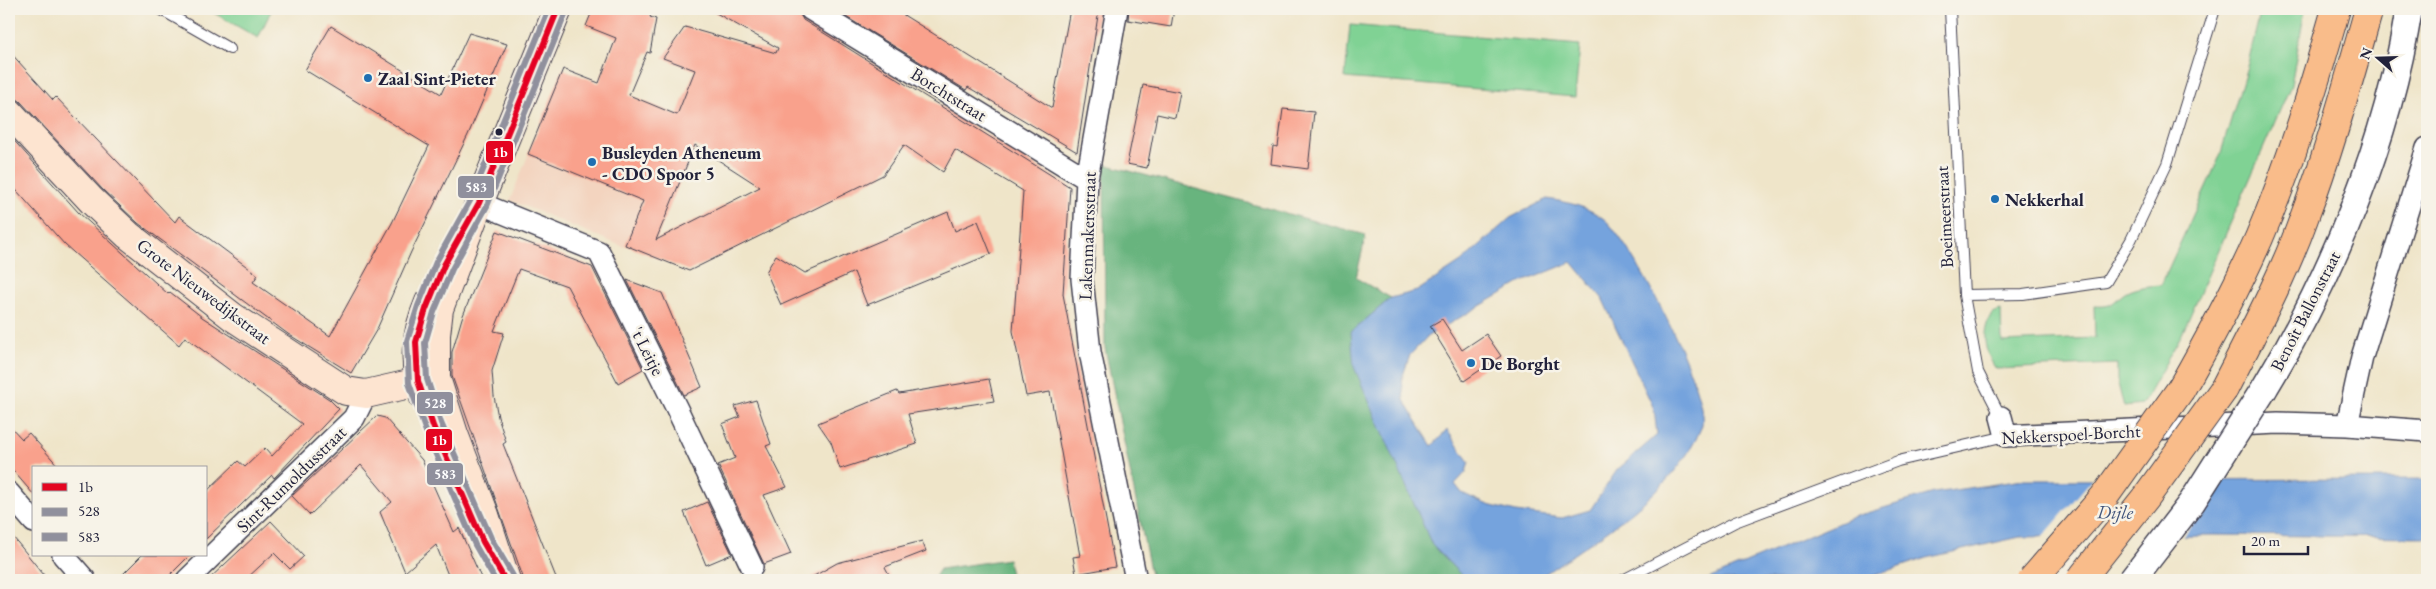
<svg xmlns="http://www.w3.org/2000/svg" width="2436" height="589" viewBox="0 0 2436 589" font-family="'EB Garamond',serif">
<style>
.built{fill:#f3d4bf}
.green{fill:#80d294;stroke:#517a68}
.forest{fill:#68b47e;stroke:#456b5c}
.water{fill:#74a3dd;stroke:#4b628c;fill-rule:evenodd}
.pier{fill:#efe5c9}
.building{fill:#f9a18c;fill-rule:evenodd}
.lines{fill:none;stroke-linecap:round;stroke-linejoin:round}
.service-casing{stroke:#413f50;stroke-width:12}
.minor-casing{stroke:#413f50;stroke-width:24}
.tertiary-casing{stroke:#413f50;stroke-width:29}
.secondary-casing{stroke:#413f50;stroke-width:30}
.primary-casing{stroke:#413f50;stroke-width:30}
.service{stroke:#fff;stroke-width:10}
.minor{stroke:#fff;stroke-width:21}
.tertiary{stroke:#fff;stroke-width:26}
.secondary{stroke:#fde4d0;stroke-width:28}
.primary{stroke:#f9bc8a;stroke-width:28}
.tertiary-bridge-casing{stroke:#413f50;stroke-width:29;stroke-linecap:butt}
.primary-bridge-casing{stroke:#413f50;stroke-width:30;stroke-linecap:butt}
.tertiary-bridge{stroke:#fff;stroke-width:26}
.primary-bridge{stroke:#f9bc8a;stroke-width:28}
.bus-1-casing{stroke:#f7f3e8;stroke-width:10}
.bus-2-casing{stroke:#f7f3e8;stroke-width:10}
.bus-3-casing{stroke:#f7f3e8;stroke-width:10}
.bus-1{stroke:#e40521;stroke-width:6}
.bus-2{stroke:#90909d;stroke-width:6}
.bus-3{stroke:#90909d;stroke-width:6}
.poi-dot{fill:#1f6fb2;stroke:#f7f3e8;stroke-width:2}
.bus-dot{fill:#22223b;stroke:#f7f3e8;stroke-width:2}
.labels{text-anchor:middle;dominant-baseline:central;stroke-width:5;stroke-linejoin:round;paint-order:stroke}
.poi-label{font-size:18px;font-weight:bold;fill:#22223b;stroke:#f7f3e8;text-anchor:start}
.street-label{font-size:18px;fill:#22223b;stroke:#f7f3e8}
.water-label{font-size:19px;font-style:italic;fill:#43567c;stroke:#f7f3e8}
.line-badge{stroke:#f7f3e8;stroke-width:2}
.badge-label{font-size:14px;text-anchor:middle;font-weight:bold;fill:#fff}
</style>
<rect width="100%" height="100%" fill="#f7f3e8"/>
<filter id="ink" filterUnits="userSpaceOnUse"><feTurbulence type="fractalNoise" baseFrequency=".02" numOctaves="2"/><feDisplacementMap in="SourceGraphic" scale="10" xChannelSelector="R" yChannelSelector="G"/><feConvolveMatrix kernelMatrix="1 2 1 2 8 2 1 2 1" color-interpolation-filters="sRGB"/></filter>
<filter id="wash" filterUnits="userSpaceOnUse"><feTurbulence type="fractalNoise" baseFrequency=".0096" numOctaves="4" result="noise"/><feDisplacementMap in="SourceGraphic" scale="20" xChannelSelector="R" yChannelSelector="G"/><feGaussianBlur stdDeviation="1.12" result="paint"/><feColorMatrix in="noise" values="0 0 0 0 0 0 0 0 0 0 0 0 0 0 0 0 0 1.4 0 .05"/><feComposite in="paint" operator="in"/></filter>
<g filter="url(#wash)">
<rect width="100%" height="100%" fill="#efe5c9"/>
<!-- built -->
<path class="built" d="M 563,69 L 677,115 L 624,247 L 510,200 Z"/>
<!-- green -->
<path class="green" d="M 207,9 L 272,9 L 258,38 Z
M 2261,9 L 2305,9 L 2291,85 L 2182,334 L 2142,405 L 2124,407 L 2117,380 L 2117,364 L 1996,369 C 1983,350 1981,332 1992,313 L 2001,310 L 2002,342 L 2095,338 L 2094,306 C 2110,307 2111,305 2122,295 C 2132,287 2149,286 2161,285 L 2220,156 L 2248,63 Z
M 1350,25 L 1580,45 L 1575,97 L 1345,78 Z"/>
<!-- forest -->
<path class="forest" d="M 1104,164 L 1366,235 L 1356,278 L 1391,298 L 1351,332 L 1432,545 L 1466,580 L 1152,580 L 1105,348 Z
M 1008,559 L 1012,580 L 933,580 L 940,569 Z"/>
<!-- water -->
<path class="water" d="M 1547,199 C 1567,202 1587,206 1604,219 C 1630,239 1714,398 1701,428 C 1675,493 1597,537 1542,576 L 1530,580 L 1466,580 L 1432,545 L 1354,367 L 1351,332 L 1391,298 L 1417,291 L 1461,262 L 1510,218 ZM 1572,262 L 1602,298 L 1654,409 L 1657,435 L 1617,470 L 1590,510 L 1562,518 L 1516,512 L 1488,505 L 1462,493 L 1455,484 L 1466,472 L 1469,462 L 1447,430 L 1432,446 L 1404,400 L 1402,378 L 1410,355 L 1428,336 L 1520,283 Z
M 2427,479 L 2427,537 L 2213,535 L 2020,537 L 1926,558 L 1861,580 L 1706,580 L 1853,517 L 1934,493 L 2023,480 Z"/>
<!-- pier -->
<path class="pier" d="M 2227,476 L 2182,538 L 2041,539 L 2094,477 Z"/>
<g id="blocks">
<!-- building -->
<path class="building" d="M 593,9 L 653,9 L 650,17 L 656,19 L 650,53 L 647,52 L 629,95 L 677,115 L 695,70 L 663,58 L 685,27 L 776,53 L 778,48 L 709,9 L 798,9 L 803,20 L 1070,187 L 1063,294 L 1115,567 L 1076,574 L 1073,557 L 1080,556 L 1050,392 L 1026,396 L 1013,331 L 1023,191 L 955,150 L 943,172 L 904,145 L 883,175 L 689,271 L 625,245 L 643,201 L 528,154 L 563,69 L 599,83 L 616,38 L 586,26 ZM 695,145 L 760,187 L 656,240 Z
M 833,9 L 894,9 L 1052,108 L 1070,9 L 1099,9 L 1077,152 L 968,87 L 966,90 Z
M 1129,9 L 1174,9 L 1171,27 L 1128,20 Z
M 331,26 L 441,94 L 469,33 L 507,44 L 468,135 L 411,252 L 377,329 L 351,373 L 288,334 L 138,223 L 103,190 L 20,101 L 9,94 L 9,51 L 53,100 L 56,97 L 175,222 L 179,216 L 258,275 L 253,282 L 330,336 L 392,223 L 429,146 L 305,70 Z
M 1143,85 L 1180,92 L 1175,118 L 1157,114 L 1147,168 L 1127,164 Z
M 1283,109 L 1314,112 L 1308,169 L 1271,164 L 1273,146 L 1278,147 Z
M 9,135 L 79,213 L 168,294 L 170,292 L 202,317 L 329,399 L 339,409 L 276,476 L 274,478 L 272,475 L 206,539 L 206,492 L 238,461 L 245,467 L 265,448 L 272,456 L 302,424 L 185,337 L 179,345 L 65,245 L 9,182 Z
M 948,212 L 955,231 L 978,221 L 991,254 L 867,305 L 854,272 L 781,305 L 766,272 L 776,255 L 805,273 Z
M 497,231 L 592,267 L 643,369 L 618,383 L 567,286 L 519,269 L 494,331 L 504,333 L 492,371 L 494,396 L 498,417 L 506,442 L 503,444 L 557,580 L 524,580 L 452,376 L 452,352 L 462,318 Z
M 627,280 L 662,293 L 702,387 L 684,395 Z
M 1442,319 L 1462,350 L 1486,334 L 1501,356 L 1464,381 L 1430,326 Z
M 989,379 L 994,401 L 908,414 L 917,444 L 840,469 L 831,442 L 818,423 L 897,391 L 899,394 Z
M 756,400 L 771,444 L 766,446 L 787,487 L 764,495 L 791,554 L 764,564 L 718,465 L 735,458 L 722,424 L 740,417 L 735,406 Z
M 377,416 L 385,418 L 422,460 L 454,532 L 459,528 L 482,580 L 450,580 L 436,545 L 405,572 L 380,512 L 392,502 L 361,465 L 310,515 L 292,496 Z
M 9,425 L 22,439 L 29,433 L 60,468 L 34,468 L 34,495 L 9,466 Z
M 707,502 L 732,554 L 706,565 L 684,512 Z
M 271,521 L 304,556 L 290,569 L 274,553 L 245,580 L 208,580 Z
M 9,532 L 48,580 L 9,580 Z
M 922,541 L 926,551 L 885,567 L 892,580 L 807,580 L 837,563 Z
M 142,555 L 190,555 L 165,580 L 117,580 Z"/>
</g>
</g>
<g filter="url(#ink)">
<use href="#blocks" fill-opacity="0" stroke="#413f50" stroke-width="1"/>
<g class="lines">
<defs>
<path id="service" d="M 160,9 L 230,49
M 1950,9 L 1964,295 L 1978,372 L 2001,417
M 1964,295 L 2023,294 L 2106,282 L 2131,240 L 2167,164 L 2215,9
M 1623,580 L 1735,522 L 1898,461 L 2006,436"/>
<path id="minor" d="M 810,9 L 1087,179
M 1117,9 L 1087,179 L 1082,279 L 1090,352 L 1136,580
M 479,203 L 599,252 L 677,409 L 752,567
M 2001,417 L 2006,436 L 2278,423 L 2347,425 L 2427,431
M 2347,425 L 2362,357 L 2427,148
M 9,493 L 34,522
M 63,555 L 85,580
M 187,580 L 354,418 L 366,394"/>
<path id="tertiary" d="M 2264,389 C 2333,275 2388,140 2409,9"/>
<path id="secondary" d="M 9,112 L 92,201 L 128,235 L 233,317 L 346,391 L 366,394 L 436,378
M 424,398 C 412,363 415,335 429,302
M 506,580 L 485,515 L 454,434 L 436,378 L 436,335 L 439,309 L 479,203 L 558,9"/>
<path id="primary" d="M 2181,389 C 2209,340 2236,290 2259,238 C 2291,164 2314,86 2336,9
M 2224,389 C 2252,334 2283,277 2304,218 C 2330,150 2349,79 2369,9"/>
</defs>
<!-- service casing -->
<use href="#service" class="service-casing"/>
<!-- minor casing -->
<use href="#minor" class="minor-casing"/>
<!-- tertiary casing -->
<use href="#tertiary" class="tertiary-casing"/>
<!-- secondary casing -->
<use href="#secondary" class="secondary-casing"/>
<!-- primary casing -->
<use href="#primary" class="primary-casing"/>
<!-- service -->
<use href="#service" class="service"/>
<!-- minor -->
<use href="#minor" class="minor"/>
<!-- tertiary -->
<use href="#tertiary" class="tertiary"/>
<!-- secondary -->
<use href="#secondary" class="secondary"/>
<!-- primary -->
<use href="#primary" class="primary"/>
<defs>
<path id="tertiary-bridge" d="M 2132,580 L 2192,502 L 2264,389"/>
<path id="primary-bridge" d="M 2032,580 L 2104,497 L 2181,389
M 2080,580 L 2146,497 L 2224,389"/>
</defs>
<!-- tertiary-bridge casing -->
<use href="#tertiary-bridge" class="tertiary-bridge-casing"/>
<!-- primary-bridge casing -->
<use href="#primary-bridge" class="primary-bridge-casing"/>
<!-- tertiary-bridge -->
<use href="#tertiary-bridge" class="tertiary-bridge"/>
<!-- primary-bridge -->
<use href="#primary-bridge" class="primary-bridge"/>
<defs>
<path id="bus-1" d="M 505,580 L 483,542 L 433,426 L 418,381 L 416,342 L 426,309 L 444,265 L 479,203 L 558,9"/>
<path id="bus-2" d="M 513,576 L 491,538 L 441,423 L 427,379 L 425,343 L 434,312 L 452,269 L 487,206 L 566,12"/>
<path id="bus-3" d="M 495,580 L 475,545 L 425,429 L 409,383 L 407,341 L 418,306 L 436,262 L 471,199 L 549,9"/>
</defs>
<!-- bus-1 casing -->
<use href="#bus-1" class="bus-1-casing"/>
<!-- bus-2 casing -->
<use href="#bus-2" class="bus-2-casing"/>
<!-- bus-3 casing -->
<use href="#bus-3" class="bus-3-casing"/>
<!-- bus-1 -->
<use href="#bus-1" class="bus-1"/>
<!-- bus-2 -->
<use href="#bus-2" class="bus-2"/>
<!-- bus-3 -->
<use href="#bus-3" class="bus-3"/>
</g>
</g>
<!-- markers -->
<g class="poi-dot">
<circle cx="368" cy="78" r="5"/>
<circle cx="592" cy="162" r="5"/>
<circle cx="1995" cy="199" r="5"/>
<circle cx="1471" cy="363" r="5"/>
</g>
<circle class="bus-dot" cx="499" cy="132" r="4.5"/>
<g class="labels">
<!-- poi labels -->
<g class="poi-label">
<text x="378" y="78">Zaal Sint-Pieter</text>
<text x="602" y="152">Busleyden Atheneum<tspan x="602" dy="21">- CDO Spoor 5</tspan></text>
<text x="2005" y="199">Nekkerhal</text>
<text x="1481" y="363">De Borght</text>
</g>
<!-- street labels -->
<g class="street-label">
<text transform="translate(949 94) rotate(32)">Borchtstraat</text>
<text transform="translate(1944 217) rotate(-93)">Boeimeerstraat</text>
<text transform="translate(1087 236) rotate(-88)">Lakenmakersstraat</text>
<text transform="translate(204 291) rotate(37)">Grote Nieuwedijkstraat</text>
<text transform="translate(2305 311) rotate(-63)">Benoît Ballonstraat</text>
<text transform="translate(648 351) rotate(63)">'t Leitje</text>
<text transform="translate(2071 434) rotate(-3)">Nekkerspoel-Borcht</text>
<text transform="translate(291 479) rotate(-44)">Sint-Rumoldusstraat</text>
</g>
<!-- water labels -->
<g class="water-label">
<text transform="translate(2115 512) rotate(1)">Dijle</text>
</g>
</g>
<g class="line-badge">
<rect x="485" y="140" width="29" height="24" rx="5" fill="#e40521"/>
<rect x="457" y="175" width="38" height="24" rx="5" fill="#90909d"/>
<rect x="416" y="391" width="38" height="24" rx="5" fill="#90909d"/>
<rect x="425" y="428" width="28" height="24" rx="5" fill="#e40521"/>
<rect x="426" y="462" width="38" height="24" rx="5" fill="#90909d"/>
</g>
<g class="badge-label">
<text x="500" y="157">1b</text>
<text x="476" y="192">583</text>
<text x="435" y="408">528</text>
<text x="439" y="445">1b</text>
<text x="445" y="479">583</text>
</g>
<!-- margin -->
<rect width="2436" height="589" fill="none" stroke="#f7f3e8" stroke-width="30"/>
<!-- legend -->
<rect x="32" y="466" width="175" height="90" fill="#f7f3e8" stroke="#a29fa3"/>
<rect x="42" y="483" width="25" height="8" fill="#e40521" stroke="#a29fa3"/>
<text x="78" y="492" font-size="15" fill="#22223b">1b</text>
<rect x="42" y="508" width="25" height="8" fill="#90909d" stroke="#a29fa3"/>
<text x="78" y="516" font-size="15" fill="#22223b">528</text>
<rect x="42" y="533" width="25" height="8" fill="#90909d" stroke="#a29fa3"/>
<text x="78" y="542" font-size="15" fill="#22223b">583</text>
<!-- north arrow -->
<g transform="translate(2378 58) rotate(290)" stroke="#f7f3e8" stroke-width="4" paint-order="stroke">
<path d="M0-4L9 19L0 12L-9 19Z" fill="#22223b"/>
<text y="-8" font-size="14" font-weight="bold" text-anchor="middle" fill="#22223b">N</text>
</g>
<!-- scale -->
<path d="M2244 546v8h64v-8" fill="none" stroke="#22223b" stroke-width="2.5"/>
<text x="2251" y="546" font-size="15" fill="#22223b" stroke="#f7f3e8" stroke-width="4" paint-order="stroke">20 m</text>
</svg>
